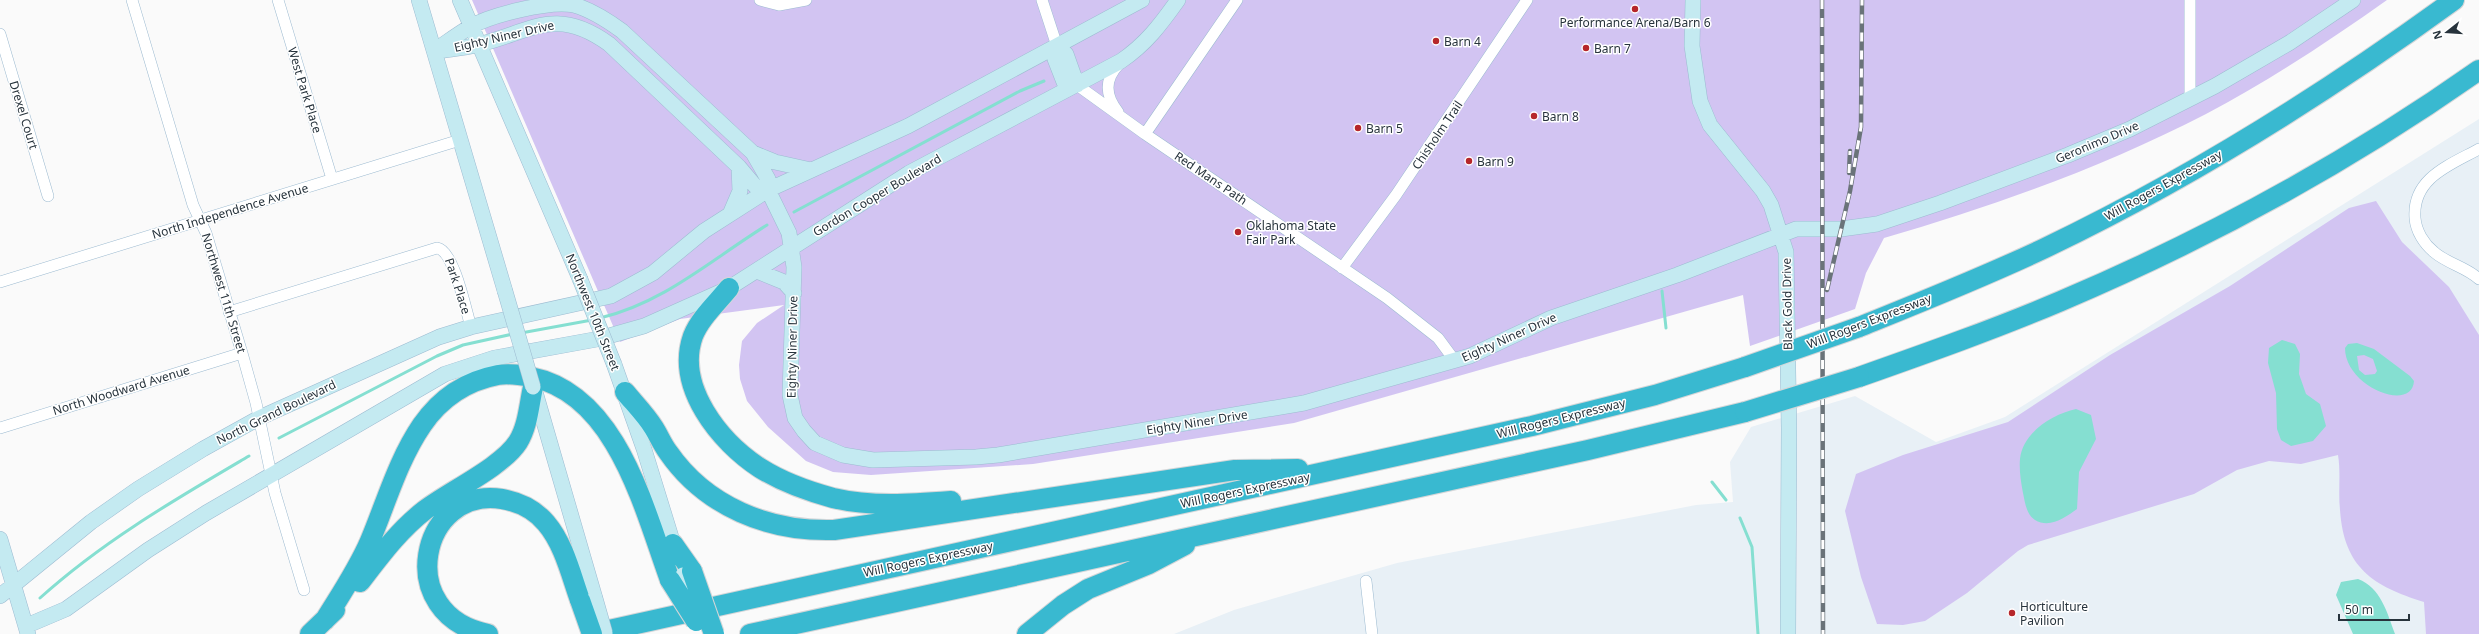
<svg xmlns="http://www.w3.org/2000/svg" width="2479" height="634" viewBox="0 0 2479 634" font-family="'Noto Sans',sans-serif">
<style>
.built{fill:#e8f0f6}
.green{fill:#d2c4f2}
.water{fill:#85dfd1;fill-rule:evenodd}
.lines{fill:none;stroke-linecap:round;stroke-linejoin:round}
.stream{stroke:#85dfd1;stroke-width:3}
.street-casing{stroke:#9dbbd1;stroke-width:12}
.secondary-casing{stroke:#9dbbd1;stroke-width:16}
.highway-casing{stroke:#d4d6d8;stroke-width:22}
.street{stroke:#fff;stroke-width:11}
.secondary{stroke:#c4eaf1;stroke-width:15}
.highway{stroke:#39b9d0;stroke-width:20}
.rail-casing{stroke:#6a7379;stroke-width:4.5}
.rail{stroke:#fff;stroke-width:3;stroke-dasharray:9;stroke-linecap:butt}
.secondary-bridge-casing{stroke:#9dbbd1;stroke-width:16;stroke-linecap:butt}
.highway-bridge-casing{stroke:#d4d6d8;stroke-width:22;stroke-linecap:butt}
.secondary-bridge{stroke:#c4eaf1;stroke-width:15}
.highway-bridge{stroke:#39b9d0;stroke-width:20}
.poi-dot{fill:#b6262a;stroke:#fff;stroke-width:1.5}
.labels{text-anchor:middle;dominant-baseline:central;stroke-width:3;stroke-linejoin:round;paint-order:stroke}
.poi-label{font-size:12px;fill:#27333c;stroke:#fff;text-anchor:start}
.street-label{font-size:12px;fill:#27333c;stroke:#fff}
</style>
<rect width="100%" height="100%" fill="#fafafa"/>
<!-- built -->
<path class="built" d="M 2479,119 L 2479,634 L 1174,634 L 1234,610 L 1397,563 L 1696,505 L 1733,502 L 1730,462 L 1751,427 L 1855,396 L 1936,442 L 2005,417 Z"/>
<!-- green -->
<path class="green" d="M 472,0 L 2387,0 C 2329,41 2269,81 2206,114 C 2103,167 1995,206 1884,238 L 1866,273 L 1855,309 L 1750,346 L 1743,295 L 1294,423 L 1033,464 L 871,475 L 833,472 L 806,461 L 768,427 L 747,401 L 740,379 L 739,365 L 742,341 L 757,323 L 784,305 L 680,319 L 620,342 Z
M 2376,201 L 2402,242 L 2449,287 L 2479,335 L 2479,634 L 2426,634 L 2424,602 C 2373,586 2344,568 2340,510 C 2338,492 2341,473 2338,455 L 2301,464 L 2269,461 L 2237,470 L 2194,494 L 2028,545 L 2018,551 L 1967,593 L 1925,621 L 1903,625 L 1877,624 L 1861,577 L 1845,511 L 1856,474 L 1903,455 L 2008,422 L 2110,355 L 2230,286 L 2349,208 Z"/>
<!-- water -->
<path class="water" d="M 2282,340 L 2295,344 L 2300,354 L 2299,374 L 2306,394 L 2320,404 L 2326,426 L 2313,441 L 2291,446 L 2281,440 L 2277,429 L 2276,393 L 2268,363 L 2269,348 Z
M 2357,343 L 2374,349 L 2410,376 L 2414,381 C 2412,413 2345,387 2345,348 L 2348,344 ZM 2364,355 L 2373,359 L 2377,371 L 2375,374 L 2365,375 L 2359,370 L 2357,356 Z
M 2076,409 L 2091,415 L 2096,439 L 2079,472 L 2077,509 C 2066,517 2050,529 2035,520 C 2026,514 2025,502 2023,493 C 2021,482 2019,470 2020,459 C 2023,432 2053,414 2076,409 Z
M 2358,579 C 2381,588 2387,612 2395,634 L 2353,634 L 2336,595 L 2341,582 Z"/>
<g class="lines">
<!-- stream -->
<path class="stream" d="M 794,212 L 1020,91 L 1044,81
M 1662,291 L 1666,328
M 600,318 C 664,303 712,259 767,225
M 521,333 L 592,320
M 279,438 L 437,356 L 463,345 L 513,334
M 1712,482 L 1726,500
M 1740,518 L 1752,547 L 1758,634
M 40,598 C 103,541 176,499 249,456"/>
<defs>
<path id="street" d="M 132,0 L 193,205 L 206,233 L 242,353 L 256,403 L 275,493 L 304,590
M 278,0 L 332,179
M 760,0 L 779,5 L 806,0
M 1042,0 L 1057,46
M 2190,0 L 2190,99
M 0,34 L 48,196
M 1077,85 L 1145,134 L 1387,298 L 1438,338 L 1455,361
M 1118,112 C 1105,95 1104,80 1119,64
M 1145,134 L 1237,0
M 2479,149 C 2450,165 2412,178 2415,218 C 2416,231 2424,244 2434,252 C 2448,264 2466,267 2479,279
M 1342,268 L 1396,195 L 1527,0
M 0,282 L 460,140
M 229,312 L 437,248 C 454,250 466,311 471,327
M 0,428 L 242,353
M 1366,581 L 1372,634"/>
<path id="secondary" d="M 419,0 L 505,291
M 460,0 L 580,279
M 1693,0 L 1692,46 L 1700,101 L 1710,125 L 1763,191 L 1771,205 L 1786,252 L 1789,428 L 1788,634
M 1057,46 L 1055,59 L 1064,82 L 1077,85
M 1057,46 L 1066,54 L 1077,85
M 434,51 C 446,43 458,34 470,27 C 491,15 550,0 574,5 C 592,10 607,20 622,31 L 753,153 L 768,179 L 768,190 L 789,233 L 794,267 L 790,395 L 795,418 L 804,431 L 815,443 L 843,455 L 873,460 L 976,457 L 998,455 L 1304,403 L 1470,356 L 1551,318 L 1677,275 L 1796,229 L 1841,229 L 1877,224 L 1940,203 L 2068,155 L 2130,129 L 2215,86 L 2289,43 L 2353,0
M 438,51 C 451,49 464,48 477,45 C 531,32 555,5 609,44 L 739,167 L 755,186 L 768,190
M 753,153 L 775,162 L 811,170
M 731,212 L 740,191 L 739,167
M 757,271 L 784,282 L 794,293
M 614,364 L 644,449 L 676,553
M 534,388 L 595,598
M 0,539 L 28,634
M 0,596 L 91,522 L 138,489 L 203,449 L 259,418 L 439,337 L 471,327 L 611,296 L 653,273 L 704,231 L 768,190 L 908,126 L 1142,0
M 26,626 L 66,609 L 148,550 L 206,513 L 445,374 L 494,358 L 598,339 L 644,326 L 729,288 L 909,173 L 1121,61 C 1146,44 1161,24 1178,0"/>
<path id="highway" d="M 729,288 C 717,303 700,318 693,336 C 675,387 720,442 760,468 C 782,482 807,491 833,498 C 871,507 912,504 951,501
M 1859,327 C 1921,302 1984,277 2045,248 C 2189,179 2325,94 2454,0
M 1859,377 C 1927,353 1995,329 2061,301 C 2207,239 2350,161 2479,70
M 625,392 C 635,404 646,415 654,428 C 659,436 662,444 668,452 C 706,507 769,532 834,530 L 1235,470 L 1298,469
M 673,544 L 692,571
M 360,582 C 380,556 399,530 425,510 C 450,491 502,467 518,442 C 528,426 529,405 533,387
M 325,620 C 341,594 358,569 370,541 C 386,503 398,460 422,425 C 440,399 466,381 498,375 C 509,373 520,375 531,377 C 617,394 644,509 670,580
M 310,634 L 335,610
M 488,634 C 392,615 420,486 502,499 C 519,502 535,510 546,523 C 564,544 571,575 580,600
M 591,634 L 1532,426 L 1655,395 L 1745,367
M 750,634 L 1588,450 L 1745,412
M 1027,634 L 1063,605 L 1088,589 L 1149,564 L 1185,545"/>
</defs>
<!-- street casing -->
<use href="#street" class="street-casing"/>
<!-- secondary casing -->
<use href="#secondary" class="secondary-casing"/>
<!-- highway casing -->
<use href="#highway" class="highway-casing"/>
<!-- street -->
<use href="#street" class="street"/>
<!-- secondary -->
<use href="#secondary" class="secondary"/>
<!-- highway -->
<use href="#highway" class="highway"/>
<defs>
<path id="rail" d="M 1822,0 L 1823,634
M 1849,173 L 1850,151
M 1827,290 L 1850,191 L 1861,127 L 1862,0"/>
</defs>
<!-- rail casing -->
<use href="#rail" class="rail-casing"/>
<!-- rail -->
<use href="#rail" class="rail"/>
<defs>
<path id="secondary-bridge" d="M 580,279 L 614,364
M 505,291 L 533,387
M 683,575 L 692,606
M 595,598 L 605,633"/>
<path id="highway-bridge" d="M 1745,367 L 1859,327
M 1745,412 L 1859,377
M 692,571 L 714,634
M 670,580 L 696,621
M 580,600 L 592,634"/>
</defs>
<!-- secondary-bridge casing -->
<use href="#secondary-bridge" class="secondary-bridge-casing"/>
<!-- highway-bridge casing -->
<use href="#highway-bridge" class="highway-bridge-casing"/>
<!-- secondary-bridge -->
<use href="#secondary-bridge" class="secondary-bridge"/>
<!-- highway-bridge -->
<use href="#highway-bridge" class="highway-bridge"/>
</g>
<!-- markers -->
<g class="poi-dot">
<circle cx="1635" cy="9" r="4"/>
<circle cx="1436" cy="41" r="4"/>
<circle cx="1586" cy="48" r="4"/>
<circle cx="1534" cy="116" r="4"/>
<circle cx="1358" cy="128" r="4"/>
<circle cx="1469" cy="161" r="4"/>
<circle cx="1238" cy="232" r="4"/>
<circle cx="2012" cy="613" r="4"/>
</g>
<g class="labels">
<!-- poi labels -->
<g class="poi-label">
<text x="1635" y="22" text-anchor="middle">Performance Arena/Barn 6</text>
<text x="1444" y="41">Barn 4</text>
<text x="1594" y="48">Barn 7</text>
<text x="1542" y="116">Barn 8</text>
<text x="1366" y="128">Barn 5</text>
<text x="1477" y="161">Barn 9</text>
<text x="1246" y="225">Oklahoma State<tspan x="1246" dy="14">Fair Park</tspan></text>
<text x="2020" y="606">Horticulture<tspan x="2020" dy="14">Pavilion</tspan></text>
</g>
<!-- street labels -->
<g class="street-label">
<text transform="translate(504 36) rotate(-13)">Eighty Niner Drive</text>
<text transform="translate(305 90) rotate(73)">West Park Place</text>
<text transform="translate(24 115) rotate(73)">Drexel Court</text>
<text transform="translate(1437 135) rotate(-56)">Chisholm Trail</text>
<text transform="translate(2097 142) rotate(-23)">Geronimo Drive</text>
<text transform="translate(1211 178) rotate(34)">Red Mans Path</text>
<text transform="translate(2163 185) rotate(-29)">Will Rogers Expressway</text>
<text transform="translate(877 195) rotate(-31)">Gordon Cooper Boulevard</text>
<text transform="translate(230 211) rotate(-17)">North Independence Avenue</text>
<text transform="translate(458 286) rotate(72)">Park Place</text>
<text transform="translate(224 293) rotate(73)">Northwest 11th Street</text>
<text transform="translate(1787 304) rotate(-91)">Black Gold Drive</text>
<text transform="translate(593 312) rotate(68)">Northwest 10th Street</text>
<text transform="translate(1869 321) rotate(-21)">Will Rogers Expressway</text>
<text transform="translate(1509 337) rotate(-24)">Eighty Niner Drive</text>
<text transform="translate(792 347) rotate(-89)">Eighty Niner Drive</text>
<text transform="translate(121 390) rotate(-17)">North Woodward Avenue</text>
<text transform="translate(276 412) rotate(-26)">North Grand Boulevard</text>
<text transform="translate(1561 418) rotate(-14)">Will Rogers Expressway</text>
<text transform="translate(1197 422) rotate(-9)">Eighty Niner Drive</text>
<text transform="translate(1245 490) rotate(-12)">Will Rogers Expressway</text>
<text transform="translate(928 559) rotate(-12)">Will Rogers Expressway</text>
</g>
</g>
<!-- north arrow -->
<g transform="translate(2447 32) rotate(253)" stroke="#ffffff" stroke-width="3" paint-order="stroke">
<path d="M0-3L7 15L0 10L-7 15Z" fill="#27333c"/>
<text y="-6" font-size="11" font-weight="bold" text-anchor="middle" fill="#27333c">N</text>
</g>
<!-- scale -->
<path d="M2339 614v6h70v-6" fill="none" stroke="#27333c" stroke-width="2"/>
<text x="2345" y="614" font-size="12" fill="#27333c" stroke="#ffffff" stroke-width="3" paint-order="stroke">50 m</text>
</svg>
